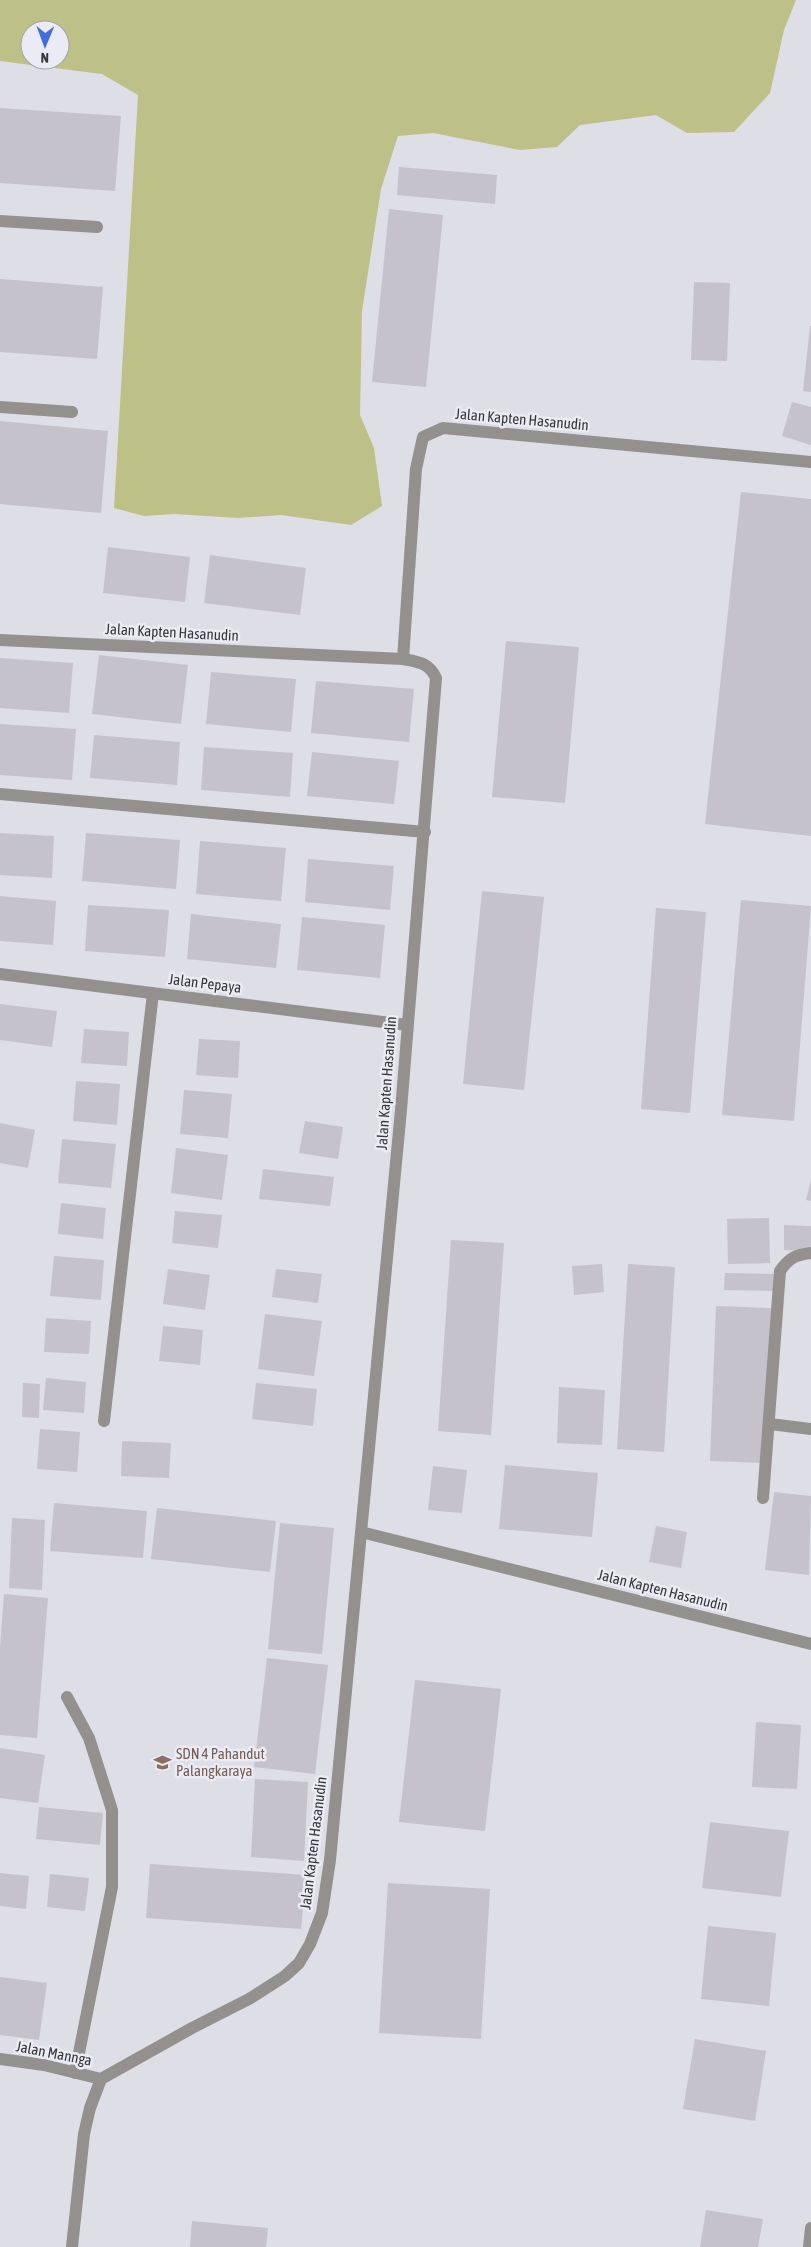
<svg xmlns="http://www.w3.org/2000/svg" width="811" height="2247" viewBox="0 0 811 2247" font-family="'Asap Condensed',sans-serif">
<style>
.green{fill:#bdc087;fill-rule:evenodd}
.building{fill:#c5c2cb}
.lines{fill:none;stroke-linecap:round;stroke-linejoin:round}
.minor{stroke:#94908e;stroke-width:12}
.labels{text-anchor:middle;dominant-baseline:central;stroke-width:5;stroke-linejoin:round;paint-order:stroke}
.street-label{font-size:15px;fill:#38383c;stroke:#ebebf5}
.education-label{font-size:15px;fill:#785e54;stroke:#ebebf5;text-anchor:start}
</style>
<rect width="100%" height="100%" fill="#dedee7"/>
<!-- green -->
<path class="green" d="M 0,0 L 796,0 L 784,30 L 770,93 L 734,132 L 687,133 L 656,115 L 580,125 L 557,147 L 520,150 L 433,133 L 398,136 L 381,189 L 362,311 L 360,415 L 374,448 L 382,506 L 351,525 L 281,515 L 238,518 L 174,514 L 144,516 L 114,508 L 138,95 L 102,74 L 0,61 ZM 30,30 L 60,30 L 60,60 L 30,60 Z"/>
<!-- building -->
<path class="building" d="M 0,108 L 121,116 L 115,191 L 0,183 Z
M 399,167 L 497,175 L 495,204 L 397,195 Z
M 389,209 L 443,215 L 426,387 L 372,382 Z
M 0,279 L 103,287 L 97,359 L 0,352 Z
M 694,282 L 730,283 L 727,361 L 691,360 Z
M 810,326 L 811,326 L 811,392 L 803,391 Z
M 792,402 L 811,407 L 811,445 L 782,436 Z
M 0,421 L 108,431 L 101,513 L 0,504 Z
M 741,492 L 811,499 L 811,836 L 705,824 Z
M 108,547 L 190,557 L 185,602 L 103,593 Z
M 210,555 L 306,568 L 300,615 L 204,603 Z
M 506,641 L 579,647 L 565,803 L 492,797 Z
M 99,655 L 188,665 L 181,724 L 92,714 Z
M 0,658 L 73,663 L 69,713 L 0,708 Z
M 211,672 L 296,679 L 291,732 L 206,724 Z
M 316,681 L 414,689 L 409,742 L 311,733 Z
M 0,724 L 76,729 L 72,780 L 0,775 Z
M 94,735 L 180,742 L 177,785 L 90,778 Z
M 204,747 L 293,753 L 290,797 L 201,790 Z
M 312,752 L 399,761 L 394,804 L 307,796 Z
M 0,833 L 54,836 L 52,878 L 0,875 Z
M 86,833 L 180,840 L 176,889 L 82,881 Z
M 200,841 L 286,848 L 281,901 L 196,894 Z
M 308,859 L 394,866 L 390,910 L 305,902 Z
M 482,891 L 544,897 L 524,1090 L 463,1084 Z
M 0,896 L 56,901 L 53,945 L 0,941 Z
M 741,900 L 811,906 L 794,1121 L 722,1115 Z
M 88,905 L 169,910 L 165,957 L 85,951 Z
M 656,908 L 706,912 L 690,1113 L 641,1109 Z
M 191,914 L 281,924 L 276,968 L 187,959 Z
M 302,917 L 385,925 L 380,978 L 297,970 Z
M 0,1004 L 57,1011 L 52,1047 L 0,1040 Z
M 84,1029 L 129,1032 L 127,1066 L 81,1063 Z
M 199,1039 L 240,1041 L 238,1078 L 196,1075 Z
M 76,1081 L 120,1084 L 117,1125 L 73,1121 Z
M 184,1090 L 232,1094 L 228,1138 L 180,1134 Z
M 305,1121 L 343,1127 L 338,1159 L 299,1153 Z
M 0,1123 L 35,1130 L 28,1168 L 0,1163 Z
M 62,1139 L 116,1144 L 111,1188 L 58,1183 Z
M 176,1148 L 228,1155 L 222,1200 L 171,1193 Z
M 263,1169 L 334,1177 L 330,1206 L 259,1199 Z
M 811,1180 L 811,1201 L 806,1200 Z
M 61,1203 L 106,1208 L 103,1239 L 58,1234 Z
M 175,1211 L 222,1215 L 218,1248 L 172,1243 Z
M 769,1218 L 770,1263 L 728,1264 L 727,1219 Z
M 784,1225 L 811,1226 L 811,1251 L 784,1250 Z
M 451,1240 L 504,1243 L 491,1435 L 438,1431 Z
M 54,1256 L 104,1260 L 101,1300 L 50,1296 Z
M 602,1264 L 604,1292 L 574,1295 L 572,1266 Z
M 628,1264 L 675,1267 L 664,1452 L 617,1449 Z
M 168,1269 L 210,1275 L 205,1310 L 163,1304 Z
M 276,1269 L 322,1274 L 318,1303 L 272,1297 Z
M 725,1273 L 776,1274 L 776,1291 L 724,1290 Z
M 716,1306 L 771,1308 L 766,1463 L 710,1461 Z
M 265,1314 L 322,1321 L 314,1376 L 258,1369 Z
M 46,1318 L 91,1321 L 89,1354 L 44,1352 Z
M 163,1326 L 203,1330 L 200,1365 L 159,1361 Z
M 46,1378 L 86,1382 L 84,1413 L 43,1410 Z
M 23,1383 L 40,1384 L 39,1418 L 22,1417 Z
M 256,1383 L 317,1389 L 313,1426 L 252,1419 Z
M 559,1387 L 605,1390 L 602,1445 L 557,1443 Z
M 40,1429 L 80,1432 L 77,1472 L 37,1469 Z
M 122,1441 L 171,1443 L 169,1478 L 121,1476 Z
M 505,1465 L 598,1473 L 592,1537 L 499,1529 Z
M 433,1466 L 467,1470 L 462,1513 L 428,1510 Z
M 774,1492 L 811,1496 L 809,1575 L 765,1570 Z
M 54,1503 L 147,1511 L 143,1558 L 50,1551 Z
M 157,1508 L 276,1521 L 270,1572 L 151,1559 Z
M 12,1518 L 45,1520 L 42,1590 L 9,1588 Z
M 280,1523 L 334,1528 L 322,1654 L 268,1649 Z
M 656,1526 L 687,1532 L 681,1568 L 649,1562 Z
M 4,1594 L 48,1598 L 37,1738 L 0,1735 L 0,1648 Z
M 267,1658 L 328,1665 L 315,1774 L 254,1767 Z
M 415,1680 L 501,1689 L 485,1831 L 399,1822 Z
M 756,1722 L 801,1725 L 797,1789 L 752,1787 Z
M 0,1748 L 45,1755 L 38,1803 L 0,1798 Z
M 255,1779 L 308,1782 L 304,1861 L 251,1857 Z
M 39,1807 L 103,1813 L 100,1845 L 36,1839 Z
M 710,1822 L 789,1831 L 781,1897 L 702,1888 Z
M 150,1864 L 306,1875 L 301,1929 L 146,1918 Z
M 0,1873 L 29,1876 L 26,1909 L 0,1906 Z
M 50,1874 L 89,1878 L 85,1911 L 47,1907 Z
M 388,1883 L 490,1889 L 481,2039 L 379,2033 Z
M 708,1926 L 776,1933 L 769,2006 L 701,1999 Z
M 0,1977 L 47,1983 L 39,2040 L 0,2035 Z
M 695,2039 L 766,2051 L 755,2121 L 683,2109 Z
M 706,2210 L 763,2219 L 758,2247 L 700,2247 Z
M 192,2221 L 268,2228 L 266,2247 L 190,2247 Z"/>
<g class="lines">
<!-- minor -->
<path class="minor" d="M 0,221 L 97,227
M 0,407 L 72,412
M 0,640 L 403,659 C 419,662 429,663 436,678 L 401,1110 L 330,1860 L 322,1913 L 310,1944 L 299,1963 L 285,1976 L 249,1999 L 192,2028 L 101,2079 L 90,2108 L 84,2134 L 72,2247
M 403,659 L 416,469 L 423,437 L 443,428 L 811,462
M 0,794 L 425,832
M 0,974 L 407,1025
M 104,1421 L 153,993
M 770,1424 L 811,1429
M 763,1498 L 780,1271 C 789,1258 795,1255 811,1253
M 361,1532 L 811,1644
M 67,1697 L 89,1738 L 112,1810 L 112,1887 L 75,2073
M 0,2059 L 44,2065 L 101,2079
M 809,2247 L 811,2228"/>
</g>
<!-- icons -->
<defs>
<symbol id="school-bare" viewBox="-9 -9 18 18"><path d="M0-5L7-2L0 1L-7-2ZM-4 1L0 2.5L4 1V4Q0 6-4 4Z" fill="#8d6e63" stroke="#ebebf5" stroke-width="2.5" paint-order="stroke"/></symbol>
</defs>
<g fill-rule="evenodd">
<use href="#school-bare" x="150" y="1750" width="25" height="25"/>
</g>
<g class="labels">
<!-- street labels -->
<g class="street-label">
<text transform="translate(522 419) rotate(5)">Jalan Kapten Hasanudin</text>
<text transform="translate(172 632) rotate(3)">Jalan Kapten Hasanudin</text>
<text transform="translate(205 983) rotate(7)">Jalan Pepaya</text>
<text transform="translate(386 1083) rotate(-86)">Jalan Kapten Hasanudin</text>
<text transform="translate(663 1590) rotate(14)">Jalan Kapten Hasanudin</text>
<text transform="translate(313 1843) rotate(-83)">Jalan Kapten Hasanudin</text>
<text transform="translate(54 2053) rotate(11)">Jalan Mannga</text>
</g>
<!-- education labels -->
<g class="education-label">
<text x="176" y="1753">SDN 4 Pahandut<tspan x="176" dy="17">Palangkaraya</tspan></text>
</g>
</g>
<!-- north arrow -->
<g transform="translate(45 45) rotate(181)"><circle r="24" fill="#ebebf5" stroke="#a3a3ab"/>
<path d="M0-4L9 19L0 12L-9 19Z" fill="#436cde"/>
<text y="-8" font-size="14" font-weight="bold" text-anchor="middle" fill="#38383c">N</text>
</g>
</svg>
